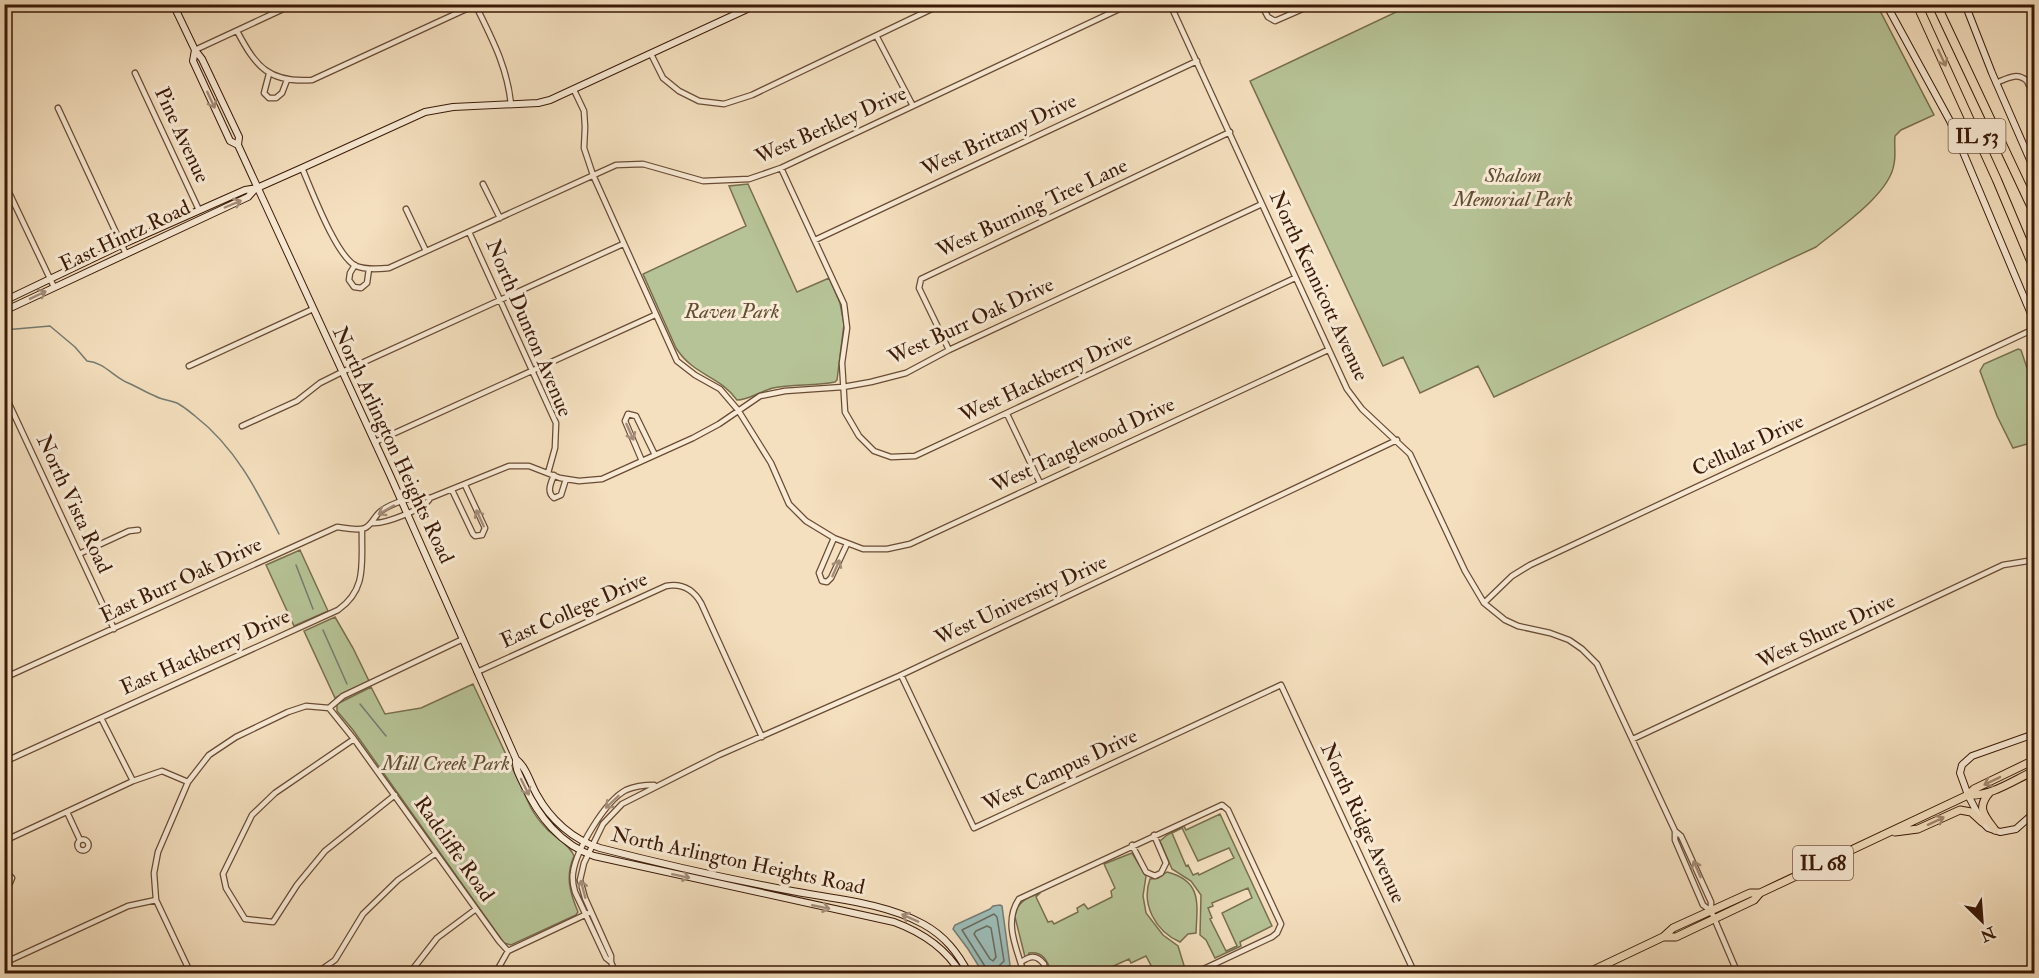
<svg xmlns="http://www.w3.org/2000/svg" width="2039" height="978" viewBox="0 0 2039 978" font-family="'IM FELL Double Pica',serif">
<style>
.green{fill:#b6c396;stroke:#786e4e;stroke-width:1.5;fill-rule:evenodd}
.water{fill:#9cbcb7;stroke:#757b71;stroke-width:1.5}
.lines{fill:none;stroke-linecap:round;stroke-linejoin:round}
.shore{stroke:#6c6b5f;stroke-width:1.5}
.stream{stroke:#757b71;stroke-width:1.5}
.street-casing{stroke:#694b35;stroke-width:7}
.secondary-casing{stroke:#3b1a07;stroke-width:8}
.primary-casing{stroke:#3b1a07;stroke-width:9}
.highway-casing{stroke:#3b1a07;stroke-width:10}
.street{stroke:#f8ead5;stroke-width:4.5}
.secondary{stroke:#f8ead5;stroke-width:6}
.primary{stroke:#f4dfbe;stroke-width:7}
.highway{stroke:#f4dfbe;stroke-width:8}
.oneway{stroke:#a1866c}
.oneway2{stroke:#a38c78}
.labels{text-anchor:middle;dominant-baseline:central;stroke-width:6;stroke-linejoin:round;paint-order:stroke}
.shield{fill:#f8ead5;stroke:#745845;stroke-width:1.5}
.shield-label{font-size:20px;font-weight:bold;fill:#3b1a07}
.street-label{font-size:21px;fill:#3b1a07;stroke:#f8ead5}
.park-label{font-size:21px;font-style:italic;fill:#604d32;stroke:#f8ead5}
</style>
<rect width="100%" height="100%" fill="#f4dfbe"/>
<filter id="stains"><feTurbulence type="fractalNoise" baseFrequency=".00333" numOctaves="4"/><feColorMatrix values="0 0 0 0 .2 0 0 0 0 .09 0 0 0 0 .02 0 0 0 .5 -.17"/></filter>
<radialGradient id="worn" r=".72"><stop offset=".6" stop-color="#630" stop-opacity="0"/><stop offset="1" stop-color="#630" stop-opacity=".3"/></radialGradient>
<!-- green -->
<path class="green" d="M 1413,4 L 1877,5 L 1934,115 L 1901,130 L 1895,136 C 1894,145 1896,155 1894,164 C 1890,194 1839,228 1816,247 L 1494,397 L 1478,366 L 1420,393 L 1403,357 L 1383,366 L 1250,81 Z
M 748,184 L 797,292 L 829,278 L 840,303 L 844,324 L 837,380 L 835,382 C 815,386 793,384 773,388 C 761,391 749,400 737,400 C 719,375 694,376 676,348 L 643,274 L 746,226 L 729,186 Z
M 2018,349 L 2021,350 L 2027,368 L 2034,378 L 2034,442 L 2013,448 L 1997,416 L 1980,371 L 1984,364 Z
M 300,550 L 328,611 L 294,626 L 266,565 Z
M 335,617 L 353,648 L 369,681 L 335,698 L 304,631 Z
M 473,684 L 531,808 C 535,815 540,822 546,828 C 554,837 570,845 574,856 C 565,876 570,893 578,912 L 576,915 L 511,945 L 504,943 L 353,730 L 337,711 L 337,704 L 371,687 L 385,714 L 421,708 Z
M 1220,814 L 1272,926 L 1240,942 L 1241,946 L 1215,958 L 1206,940 L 1200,935 L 1201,895 L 1191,881 L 1172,869 L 1160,841 L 1167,835 L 1184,826 L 1186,830 ZM 1182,828 L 1198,861 L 1229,848 L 1234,858 L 1199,875 L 1198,873 L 1193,875 L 1188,865 L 1186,866 L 1172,833 ZM 1248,888 L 1252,898 L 1222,913 L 1237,946 L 1226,951 L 1210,919 L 1212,918 L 1208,908 L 1213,906 L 1212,903 Z
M 1132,853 L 1146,876 L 1143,896 L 1146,913 L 1163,935 L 1178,946 L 1186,972 L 1182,973 L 1155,973 L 1146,956 L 1131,963 L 1129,959 L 1098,973 L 1051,973 C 1048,961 1043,951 1029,953 L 1028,956 L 1025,957 L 1015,917 C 1016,903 1026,897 1039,894 L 1036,897 L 1048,922 L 1052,921 L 1054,924 L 1078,912 L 1077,908 L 1084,904 L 1088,909 L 1112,897 L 1111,891 L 1115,888 L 1104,864 Z
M 1167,872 C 1203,881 1197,905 1196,933 L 1188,934 L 1180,942 C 1155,931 1141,904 1150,879 L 1158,878 Z"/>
<!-- water -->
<path class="water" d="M 1000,905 L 1002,906 L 1010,965 L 997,973 L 983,973 L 968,949 L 953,929 L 955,925 L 990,909 L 993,906 Z"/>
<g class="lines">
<!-- shore -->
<path class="shore" d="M 987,926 L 991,928 L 996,957 L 993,961 L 990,959 L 974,934 L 976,931 Z
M 987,974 L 986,968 L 962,930 L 994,914 L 997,917 L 1004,961 L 997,968 L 996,974"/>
<!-- stream -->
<path class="stream" d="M 4,330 L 50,326 L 75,347 L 87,361 C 103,362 113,376 126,382 C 136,386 145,392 155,396 C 162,400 170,400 177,403 C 183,406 190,412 195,416 C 235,447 257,490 279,534
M 296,565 L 313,609
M 323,630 L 347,684
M 360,704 L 386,736"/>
<defs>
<path id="street" d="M 475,4 C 492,39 507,66 511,104
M 1170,4 L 1347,389 L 1362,409 L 1410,454 L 1465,571 L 1484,603 L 1505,620 L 1518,626 L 1550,633 L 1569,640 L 1582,649 L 1597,664 L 1675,831 L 1675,840 L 1703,905 L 1711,911 L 1738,974
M 1261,4 L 1268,17 L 1275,21 L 1314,4
M 237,31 C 256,67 269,83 312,80 L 475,5
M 877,37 L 913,106
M 195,50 L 294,4
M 651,54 L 663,78 L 679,91 L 699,101 L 724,104 L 752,95 L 942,4
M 135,73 L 199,210
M 269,74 L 264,93 L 269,98 L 276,98 L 282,93 L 287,80
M 2034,78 L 2027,81 L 2034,96
M 1996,83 C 2008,78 2017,72 2027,81
M 574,90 L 584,111 L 585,127 L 584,148 L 593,175 L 677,361 L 695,375 L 720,389 L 738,410 L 771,463 L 789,504 L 806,521 L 834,538 L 863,549 L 887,549 L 910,544 L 1328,350
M 58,108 L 126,254
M 302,168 C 312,191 336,256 356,266 C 366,270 378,269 389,268 L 616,165 L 643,164 L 703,181 L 749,179 L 781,168 L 1130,4
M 781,168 L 844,304 L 847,328 L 842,363 L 845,412 L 859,436 L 874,451 L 891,457 L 915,456 L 1295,278
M 4,182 L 54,287
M 483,184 L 500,218
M 406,209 L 426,251
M 469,232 L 556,423 L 555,448 L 548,473
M 815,240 L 1197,61
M 355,265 L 350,273 L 349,280 L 354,287 L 361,288 L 367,283 L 369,269
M 949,350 L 919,288 L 921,279 L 1230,132
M 189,366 L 313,309
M 4,393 L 114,629
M 1007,414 L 1040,483
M 242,426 L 297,401 L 320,383 L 342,372 L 623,244
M 375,442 L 655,315
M 642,461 L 625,421 L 628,414 L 636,416 L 655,455
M 554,475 C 551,483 546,492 554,498 L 561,495 L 566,479
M 452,490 L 473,534 L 475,536 L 482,535 L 485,528 L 465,485
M 373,523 C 384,524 426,509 430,498
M 834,538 L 819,573 L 822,581 L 827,582 L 831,578 L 847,544
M 79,554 L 129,531 L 138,530
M 1484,603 L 1512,576 L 1530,565 L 2034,329
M 477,672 L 666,586 C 682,583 693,589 701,603 L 762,737
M 901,675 L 974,828 L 1281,685 L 1415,974
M 4,678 L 337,527 C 345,528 357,531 365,528 C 373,524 374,516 381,511 C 392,503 417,494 430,498 L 509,466 L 529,466 L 560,478 L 579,481 L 602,479 L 693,438 L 719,424 L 760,396 L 785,391 L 843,387 L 871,382 L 906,373 L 949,350 L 1262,204
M 329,708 L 354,739 L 499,941 L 508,951
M 101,718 L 133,781
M 354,739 L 275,793 L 252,815 L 223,874 L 226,888 L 245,919 L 273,922 L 297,885 L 325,851 L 395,795
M 1633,739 L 2003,565 L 2034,560
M 4,762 L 338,610 C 368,589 361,562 362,529
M 67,812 L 80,840
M 1675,831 L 1681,836 L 1711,902 L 1711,911
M77.5 845a5.5 5.5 0 1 1 11 0a5.5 5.5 0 1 1-11 0Z
M 4,841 L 133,781 L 162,771 L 188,782
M 1132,845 L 1146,872 L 1155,876 L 1161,873 L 1166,863 L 1154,835
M 4,874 L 8,874 L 12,878 L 10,883 L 4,884
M 611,962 L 611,956 L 585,898 L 580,880 L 584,863 L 603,824 L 622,804 L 719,755 L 899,676 L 1397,440
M 1021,962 C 1030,956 1036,954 1044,964 L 1045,974
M 4,963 L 128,906 L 156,900
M 191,974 L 156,900 L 154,873 L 158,852 L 188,782 L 209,755 L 236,737 L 288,712 L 306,706 L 329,708 L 343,696 L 463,639
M 315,974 L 335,960 L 363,914 L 398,880 L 435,854
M 409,974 L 437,938 L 476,909
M 495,974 L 508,951 L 591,912
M 616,974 L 611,962 L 606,958 L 575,892 C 573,885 572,879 573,873 C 576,850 605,801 626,790 C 635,786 645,785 654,785
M 1024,974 C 1017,948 1003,923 1019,899 L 1222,805 L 1228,810 L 1281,924 L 1277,933 L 1272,937 L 1193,974"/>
<path id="secondary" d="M 173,4 L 195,50 L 202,59 L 239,137 L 238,145 L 390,475 L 516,759 C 515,769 520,776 524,785 C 538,816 561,845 594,856 L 894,922 C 921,932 946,948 961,974
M 1886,4 L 1950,121 L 2034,321
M 1965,4 L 1992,73 L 2034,169
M 195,50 L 193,61 L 230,141 L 238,145
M 4,301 L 121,245 L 245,190 L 257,188 L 302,168 L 425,112 L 453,107 L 538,103 L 550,100 L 758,4
M 4,311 L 248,197 L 256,188
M 2034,734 L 1972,756 L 1962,765 L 1960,773 L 1968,795 L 1982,822 L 1988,828 L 2000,832 L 2016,829 L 2034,813
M 516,759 C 527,768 530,783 537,795 C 550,819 573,840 600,848 C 662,864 724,878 787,890 C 832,899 882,902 923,924 C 945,936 958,953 969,974"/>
<path id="primary" d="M 1990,792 C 1976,808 1984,815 1995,830
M 1968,795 C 1990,797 2014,780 2034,771
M 1895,832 L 1918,829 L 1960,810 L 1971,812 L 1982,822
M 1663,937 L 1676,937 L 1754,900 L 1760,893
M 1585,974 L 1663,937 L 1673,928 L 1750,893 L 1760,893 L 1968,795 L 1974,789 L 2034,760"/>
<path id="highway" d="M 1917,4 L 1997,180 L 2034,268
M 1936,4 L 2034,212"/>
</defs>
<!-- street casing -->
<use href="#street" class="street-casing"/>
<!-- secondary casing -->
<use href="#secondary" class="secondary-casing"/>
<!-- primary casing -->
<use href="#primary" class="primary-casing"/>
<!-- highway casing -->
<use href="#highway" class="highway-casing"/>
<!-- street -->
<use href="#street" class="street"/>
<!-- secondary -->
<use href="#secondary" class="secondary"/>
<!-- primary -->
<use href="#primary" class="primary"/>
<!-- highway -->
<use href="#highway" class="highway"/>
</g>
<!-- one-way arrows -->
<defs><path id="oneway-shaft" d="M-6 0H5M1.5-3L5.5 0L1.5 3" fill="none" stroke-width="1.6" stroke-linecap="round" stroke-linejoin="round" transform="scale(1.5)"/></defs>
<g class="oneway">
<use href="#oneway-shaft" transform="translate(1942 58) rotate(65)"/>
<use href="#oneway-shaft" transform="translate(1992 781) rotate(154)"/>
<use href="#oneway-shaft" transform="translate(1936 821) rotate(-25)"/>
</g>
<g class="oneway2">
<use href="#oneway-shaft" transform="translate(211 100) rotate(65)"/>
<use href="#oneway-shaft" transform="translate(233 204) rotate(-23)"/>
<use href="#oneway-shaft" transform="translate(38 295) rotate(-26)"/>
<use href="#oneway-shaft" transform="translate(630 432) rotate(66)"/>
<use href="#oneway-shaft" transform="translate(386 510) rotate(150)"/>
<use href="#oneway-shaft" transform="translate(480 518) rotate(-115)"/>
<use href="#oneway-shaft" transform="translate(836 568) rotate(-66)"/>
<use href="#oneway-shaft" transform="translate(525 787) rotate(64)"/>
<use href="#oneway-shaft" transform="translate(612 802) rotate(137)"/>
<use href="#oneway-shaft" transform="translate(1697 869) rotate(-114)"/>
<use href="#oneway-shaft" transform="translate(681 876) rotate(12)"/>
<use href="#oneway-shaft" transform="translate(583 889) rotate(-105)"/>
<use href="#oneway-shaft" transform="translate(821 907) rotate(11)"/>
<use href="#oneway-shaft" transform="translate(910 918) rotate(-156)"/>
</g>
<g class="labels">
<!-- shield labels -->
<g class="shield">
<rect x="1948.5" y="119" width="57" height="34" rx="4.5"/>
<rect x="1793" y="846" width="60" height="34" rx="4.5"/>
</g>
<g class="shield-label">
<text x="1977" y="136">IL 53</text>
<text x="1823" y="863">IL 68</text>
</g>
<!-- street labels -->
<g class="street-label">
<text transform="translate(831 125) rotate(-24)">West Berkley Drive</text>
<text transform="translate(182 135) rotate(65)">Pine Avenue</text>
<text transform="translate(999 135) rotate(-25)">West Brittany Drive</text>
<text transform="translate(1032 208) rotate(-25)">West Burning Tree Lane</text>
<text transform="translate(125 236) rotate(-25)">East Hintz Road</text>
<text transform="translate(1319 286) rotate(65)">North Kennicott Avenue</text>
<text transform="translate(971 321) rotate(-25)">West Burr Oak Drive</text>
<text transform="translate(529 328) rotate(67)">North Dunton Avenue</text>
<text transform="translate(1046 377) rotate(-25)">West Hackberry Drive</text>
<text transform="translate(393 445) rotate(65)">North Arlington Heights Road</text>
<text transform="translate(1083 445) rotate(-25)">West Tanglewood Drive</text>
<text transform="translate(1748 445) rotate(-25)">Cellular Drive</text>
<text transform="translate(74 504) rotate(65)">North Vista Road</text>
<text transform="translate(181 580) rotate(-25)">East Burr Oak Drive</text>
<text transform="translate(1021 600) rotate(-25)">West University Drive</text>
<text transform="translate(574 610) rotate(-24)">East College Drive</text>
<text transform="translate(1826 631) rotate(-25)">West Shure Drive</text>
<text transform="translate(205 652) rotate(-24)">East Hackberry Drive</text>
<text transform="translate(1060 770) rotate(-25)">West Campus Drive</text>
<text transform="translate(1363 823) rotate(65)">North Ridge Avenue</text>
<text transform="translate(454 849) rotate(55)">Radcliffe Road</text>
<text transform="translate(738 861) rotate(12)">North Arlington Heights Road</text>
</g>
<!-- park labels -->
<g class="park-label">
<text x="1513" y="175">Shalom<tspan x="1513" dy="24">Memorial Park</tspan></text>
<text x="732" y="311">Raven Park</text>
<text x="446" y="763">Mill Creek Park</text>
</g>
</g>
<!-- margin -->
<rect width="2039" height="978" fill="none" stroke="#f4dfbe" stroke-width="24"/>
<rect x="6" y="6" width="2027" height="966" fill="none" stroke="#3b1a07" stroke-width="3"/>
<rect x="12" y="12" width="2015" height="954" fill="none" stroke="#3b1a07" stroke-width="1.5"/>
<!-- north arrow -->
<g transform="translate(1982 921) rotate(155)" stroke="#f8ead5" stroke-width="4.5" paint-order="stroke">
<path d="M0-4.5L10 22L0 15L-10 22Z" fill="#3b1a07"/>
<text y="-9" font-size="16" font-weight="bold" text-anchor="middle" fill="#3b1a07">N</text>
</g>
<rect width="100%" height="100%" filter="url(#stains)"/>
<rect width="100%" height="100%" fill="url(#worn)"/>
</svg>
